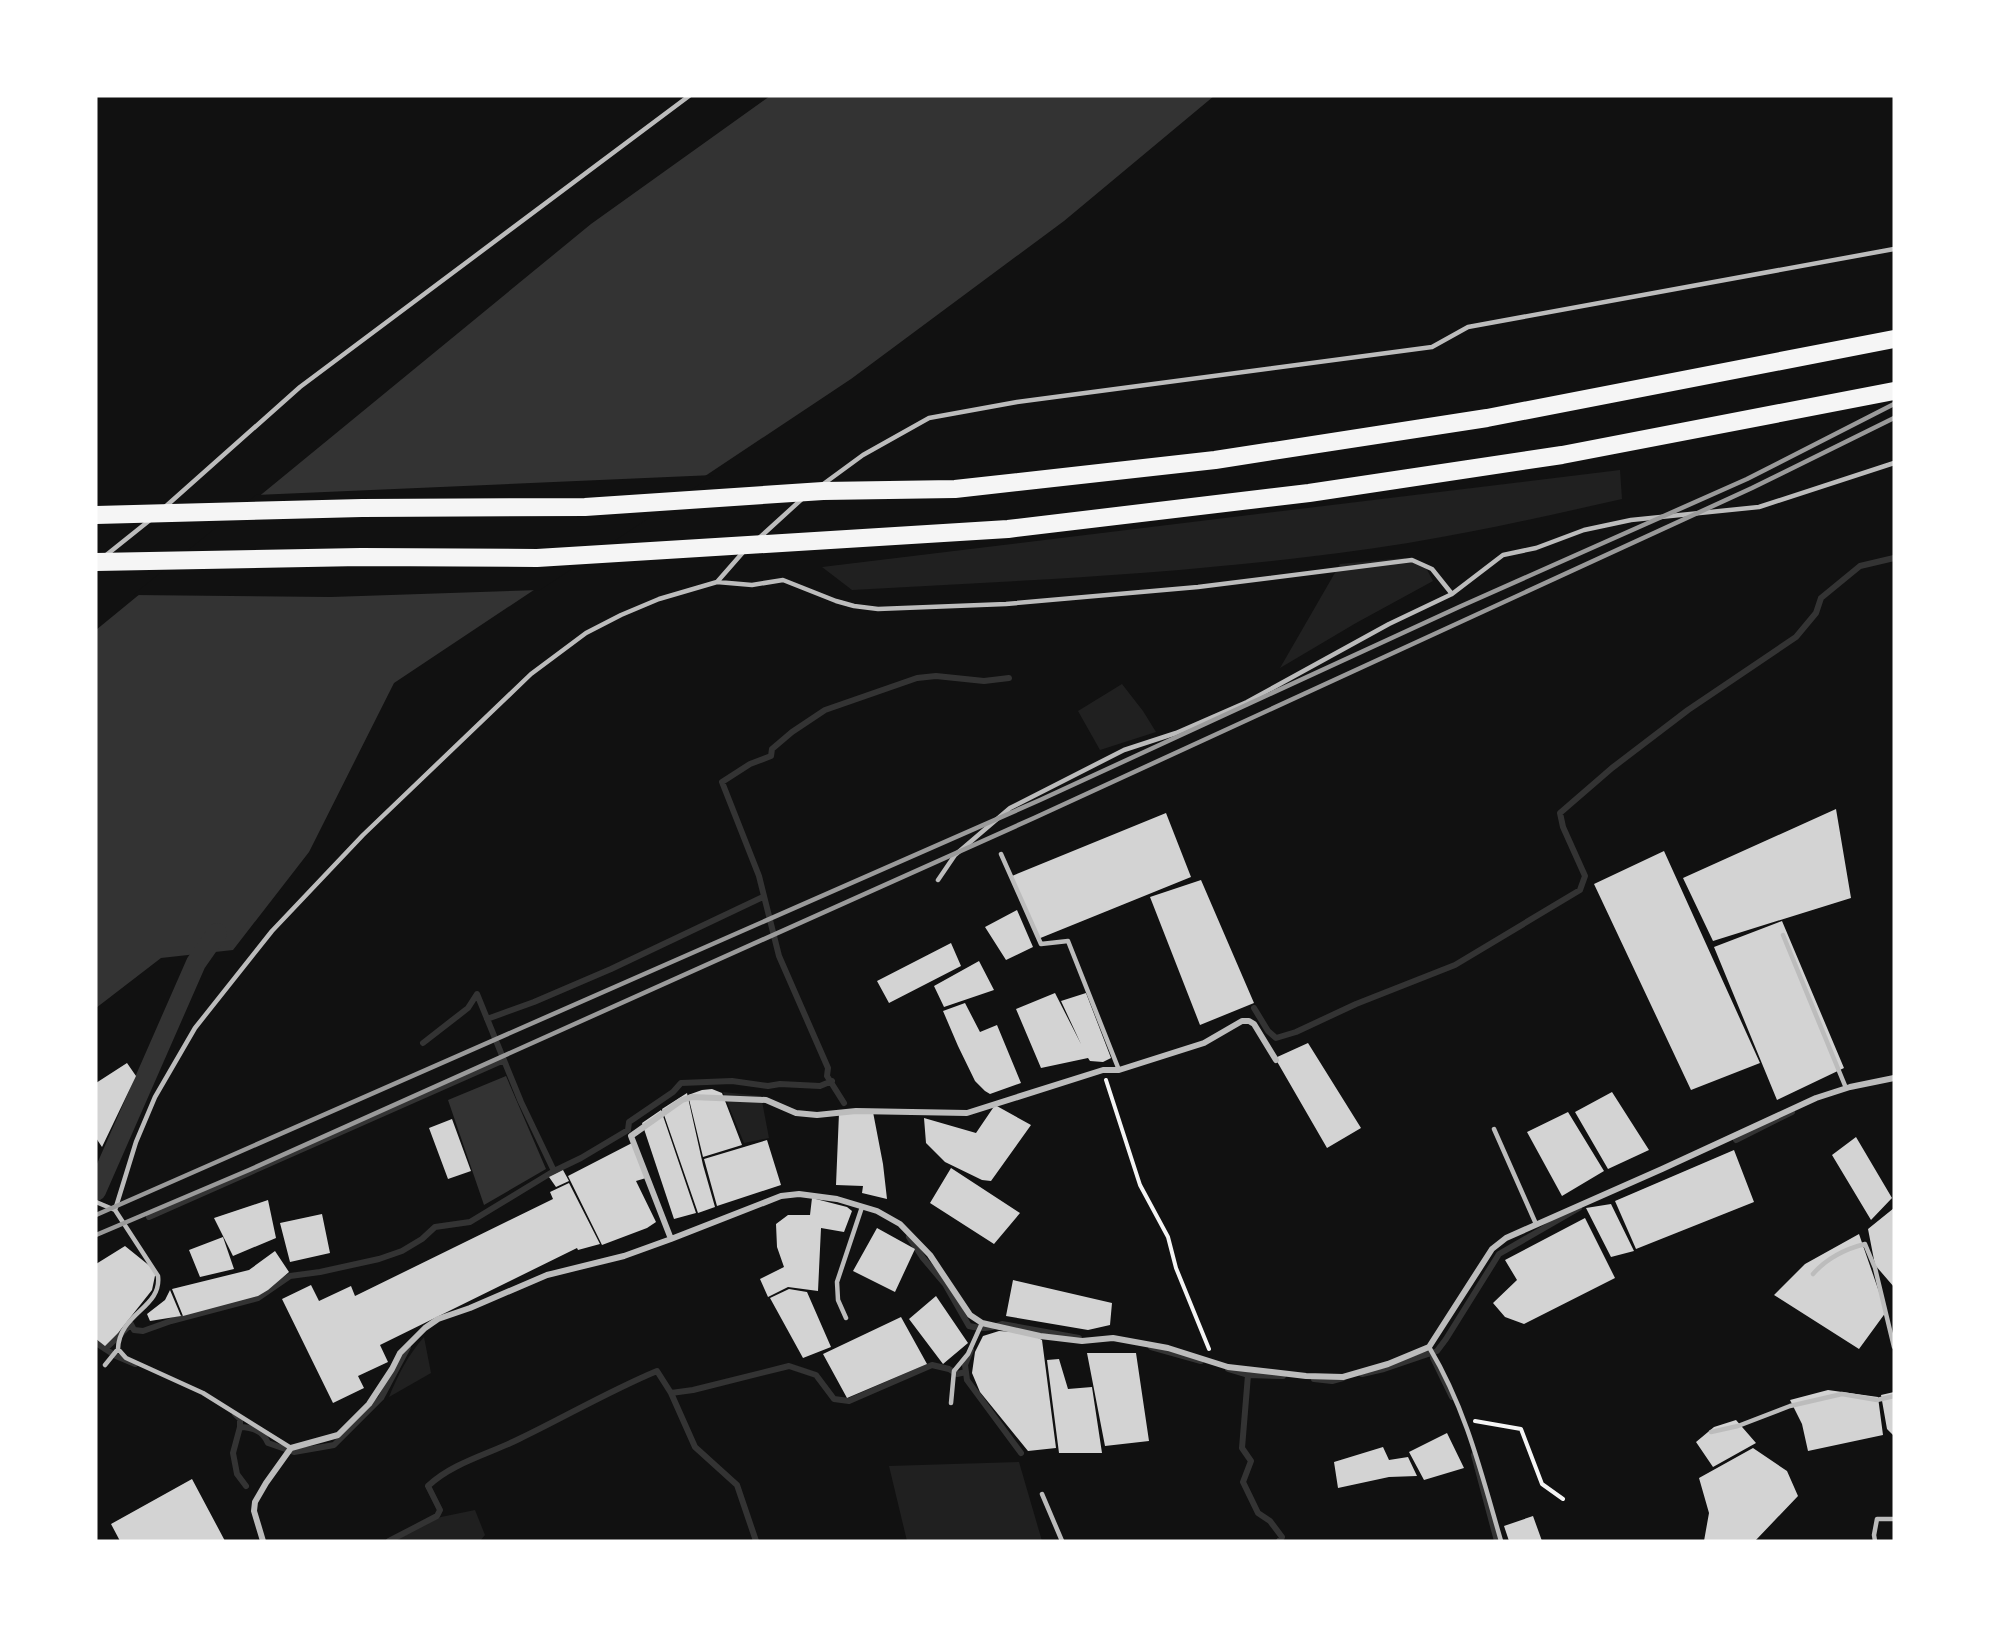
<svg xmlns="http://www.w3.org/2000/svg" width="1990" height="1637" viewBox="0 0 1990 1637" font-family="'DM Sans',sans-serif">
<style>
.green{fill:#202020}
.water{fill:#333}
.pier{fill:#111}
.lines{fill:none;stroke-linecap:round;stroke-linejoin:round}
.stream{stroke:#333;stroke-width:6}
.canal{stroke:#333;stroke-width:20}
.building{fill:#d3d3d3}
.path{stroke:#f5f5f5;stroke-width:4}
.service{stroke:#bcbcbc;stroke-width:4.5}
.minor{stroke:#bcbcbc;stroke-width:6}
.motorway{stroke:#f5f5f5;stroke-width:18}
.rail{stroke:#9a9a9a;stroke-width:4.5}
</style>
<rect width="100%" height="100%" fill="#111"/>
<!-- green -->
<path class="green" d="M 1620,470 L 1622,499 C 1551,515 1480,531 1408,543 C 1224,572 1038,580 852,590 L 822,567 Z
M 1404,558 L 1425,566 L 1433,581 L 1356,623 L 1280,668 L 1340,564 Z
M 1122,684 L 1143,711 L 1156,732 L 1100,750 L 1078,711 Z
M 723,1092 L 761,1096 L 769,1138 L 744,1143 Z
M 424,1337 L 431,1373 L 389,1397 C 398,1375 408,1355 424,1337 Z
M 1019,1462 L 1042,1541 L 907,1541 L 889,1466 Z
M 475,1510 L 485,1535 L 480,1541 L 395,1541 L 441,1517 Z"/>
<!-- water -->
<path class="water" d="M 770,96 L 1214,96 L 1064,221 L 851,379 L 394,683 L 309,852 L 233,950 L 161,958 L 96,1008 L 96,630 L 591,224 Z
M 506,1076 L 546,1169 L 484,1205 L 448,1100 Z"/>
<!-- pier -->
<path class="pier" d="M 714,475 L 540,590 L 331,597 L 133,595 L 256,495 Z"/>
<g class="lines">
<!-- stream -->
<path class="stream" d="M 1254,1008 L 1268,1031 L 1276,1038 L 1296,1032 L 1356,1004 L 1455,965 L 1580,890 L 1585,876 L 1563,827 L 1560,813 L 1612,768 L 1688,710 L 1796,637 L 1816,613 L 1821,598 L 1860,566 L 1894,558
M 487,1019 L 534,1002 L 611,969 L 763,897
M 844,1103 L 827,1076 L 828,1068 L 779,956 L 759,876 L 722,782 L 750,764 L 771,756 L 772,749 L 792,732 L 825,710 L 917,678 L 936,676 L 984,681 L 1009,678
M 1736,1140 L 1792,1112
M 554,1171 L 581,1158 L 628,1130 L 629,1122 L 673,1092 L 681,1083 L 732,1081 L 768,1086 L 780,1084 L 820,1086 L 832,1081
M 149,1217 L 504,1060
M 909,1237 L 923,1258 L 945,1284 L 969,1326 C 982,1329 989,1329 1002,1324 L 1079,1338
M 96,1343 L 116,1356 L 135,1364
M 1151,1347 L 1201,1361
M 105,1349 L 131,1324 L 134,1330 L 143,1331 L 171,1321 L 258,1298 L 290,1276 L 320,1272 L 379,1259 L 402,1251 L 422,1239 L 435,1227 L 470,1222 L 554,1171 L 521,1102 L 477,994 L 468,1008 L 423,1043
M 971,1350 L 965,1365 L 967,1380 L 1021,1453
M 1433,1358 L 1452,1397
M 1228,1369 L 1248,1375 L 1283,1376
M 1362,1374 L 1384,1369 L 1431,1353 L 1437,1351 L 1446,1339 L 1499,1254 L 1579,1208
M 1248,1375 L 1242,1448 L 1251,1461 L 1243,1482 L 1258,1513 L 1270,1521 L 1282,1537 L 1279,1541
M 1314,1379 L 1332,1381 L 1343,1378
M 671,1393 L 695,1447 L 737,1485 L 756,1541
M 235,1414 L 240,1419 L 240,1427 L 233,1453 L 237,1474 L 246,1486
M 240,1427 C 252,1427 263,1431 268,1443 L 294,1452 L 334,1445 L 381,1398 L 408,1347
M 1474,1455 L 1497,1541
M 389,1541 L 437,1516 L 440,1510 L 428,1486 C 452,1463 489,1454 519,1439 C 565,1417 609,1391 657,1371 L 671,1393 L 693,1390 L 789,1366 L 816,1375 L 834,1399 L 849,1401 L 932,1365 L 949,1369 L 957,1374 L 966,1372"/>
<!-- canal -->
<path class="canal" d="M 96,1191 L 196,963 L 217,933"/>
</g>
<!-- building -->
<path class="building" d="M 1836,809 L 1851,898 L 1713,941 L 1683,878 Z
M 1166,813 L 1191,877 L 1038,939 L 1012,876 Z
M 1664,851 L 1760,1063 L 1691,1090 L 1594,884 Z
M 1201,880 L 1254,1003 L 1200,1025 L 1150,897 Z
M 1017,910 L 1033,947 L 1006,960 L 985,927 Z
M 1782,921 L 1844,1068 L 1777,1100 L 1714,947 Z
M 951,943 L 961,966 L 889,1003 L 877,981 Z
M 979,961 L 994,990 L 944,1007 L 934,986 Z
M 1055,993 L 1081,1044 L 1061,1001 L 1086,993 L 1111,1058 L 1103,1062 L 1090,1061 L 1088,1058 L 1041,1068 L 1016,1009 Z
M 965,1003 L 980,1032 L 997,1025 L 1021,1083 L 990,1094 L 985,1091 L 975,1081 L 958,1046 L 943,1011 Z
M 1308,1043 L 1361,1128 L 1327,1148 L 1275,1058 Z
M 127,1063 L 136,1076 L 102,1147 L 96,1138 L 96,1083 Z
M 712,1089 L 722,1093 L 742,1145 L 703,1157 L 688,1095 L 702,1090 Z
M 1612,1092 L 1649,1150 L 1608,1169 L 1575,1112 Z
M 687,1093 L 703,1165 L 715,1207 L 698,1213 L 662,1109 Z
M 995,1105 L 1031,1125 L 991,1181 L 982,1180 L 945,1162 L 926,1143 L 924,1118 L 976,1133 Z
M 661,1110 L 696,1213 L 674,1219 L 642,1123 Z
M 873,1112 L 883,1164 L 887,1199 L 862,1193 L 863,1186 L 836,1185 L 839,1113 Z
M 1568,1112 L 1604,1171 L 1562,1196 L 1527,1132 Z
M 452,1119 L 471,1171 L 448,1179 L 429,1128 Z
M 1856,1137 L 1892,1198 L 1871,1220 L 1832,1155 Z
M 767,1140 L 781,1185 L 717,1206 L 704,1159 Z
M 632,1143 L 646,1178 L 636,1181 L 656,1222 L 647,1228 L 602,1245 L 568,1176 Z
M 1734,1150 L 1754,1202 L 1636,1249 L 1615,1201 Z
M 951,1168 L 1020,1213 L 994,1244 L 930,1203 Z
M 563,1170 L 569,1181 L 556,1187 L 549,1177 Z
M 569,1183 L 600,1244 L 578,1250 L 577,1248 L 380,1345 L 388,1362 L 358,1376 L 364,1388 L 333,1403 L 282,1299 L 311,1285 L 319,1301 L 351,1286 L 355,1296 L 553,1199 L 550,1192 Z
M 812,1198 L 847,1207 L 852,1211 L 844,1232 L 821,1228 L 818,1291 L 788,1287 L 768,1297 L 760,1279 L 784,1267 L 777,1247 L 776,1224 L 788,1215 L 810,1215 Z
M 268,1200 L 276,1238 L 233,1256 L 214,1218 Z
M 1611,1204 L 1634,1251 L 1611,1257 L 1586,1208 Z
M 1894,1208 L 1894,1287 L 1875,1265 L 1868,1229 Z
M 322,1214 L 330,1253 L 290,1262 L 280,1223 Z
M 1585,1218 L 1615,1278 L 1524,1324 L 1505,1317 L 1493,1303 L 1517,1280 L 1505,1260 Z
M 877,1228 L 915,1249 L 895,1292 L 853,1271 Z
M 1859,1234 L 1886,1312 L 1859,1349 L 1774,1295 L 1805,1264 Z
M 223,1237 L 234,1269 L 200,1277 L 189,1250 Z
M 125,1246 L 156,1271 L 152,1290 L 118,1333 L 105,1346 L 96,1339 L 96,1264 Z
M 275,1251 L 289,1272 L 268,1290 L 258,1296 L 183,1316 L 172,1289 L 249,1270 Z
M 1013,1280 L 1112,1303 L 1110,1325 L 1088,1330 L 1006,1316 Z
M 789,1289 L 807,1292 L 831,1347 L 803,1358 L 770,1298 Z
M 170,1290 L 181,1316 L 150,1321 L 147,1314 L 165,1300 Z
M 936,1296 L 968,1343 L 943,1364 L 909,1319 Z
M 901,1317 L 927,1364 L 847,1398 L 823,1354 Z
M 999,1331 L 1029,1333 L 1042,1340 L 1056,1448 L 1028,1451 L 980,1392 L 972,1373 L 975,1352 L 983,1336 Z
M 1087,1353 L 1136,1353 L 1149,1441 L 1105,1446 Z
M 1059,1359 L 1068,1389 L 1092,1387 L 1102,1453 L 1059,1453 L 1047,1360 Z
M 1828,1390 L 1878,1397 L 1883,1435 L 1808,1451 L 1802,1424 L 1790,1400 Z
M 1894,1392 L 1894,1436 L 1887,1429 L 1881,1395 Z
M 1736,1420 L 1756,1443 L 1713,1467 L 1696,1442 L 1714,1427 Z
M 1447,1433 L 1464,1468 L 1424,1480 L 1409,1452 Z
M 1383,1447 L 1389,1460 L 1408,1457 L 1417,1476 L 1389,1477 L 1338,1488 L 1334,1462 Z
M 1753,1448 L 1787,1471 L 1798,1496 L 1755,1541 L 1704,1541 L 1709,1513 L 1699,1478 Z
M 192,1479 L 225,1541 L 120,1541 L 111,1524 Z
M 1533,1516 L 1542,1541 L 1509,1541 L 1504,1526 Z"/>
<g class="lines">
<!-- path -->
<path class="path" d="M 1106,1080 L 1140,1185 L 1168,1237 L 1176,1268 L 1209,1349
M 1475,1421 L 1521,1429 L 1542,1484 L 1563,1499"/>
<!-- service -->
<path class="service" d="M 822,485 L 863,455 L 929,418 L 1017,402 L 1432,347 L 1468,327 L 1894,249
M 165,507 L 300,387 L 689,96
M 758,539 L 803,498
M 105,556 L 150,520
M 717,582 L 745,550
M 1001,854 L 1041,944 L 1068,941 L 1119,1070
M 938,880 L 955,855 L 1010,808 L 1124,750 L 1176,733 L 1247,702 L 1389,624 L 1452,594 L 1503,555 L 1536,548 L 1584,530 L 1631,520 L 1759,507 L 1894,463
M 1783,935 L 1846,1088
M 1494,1129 L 1536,1224
M 96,1202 L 115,1210
M 115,1210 L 136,1142 L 155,1097 L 195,1028 L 272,931 L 363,835 L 531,674 L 586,633 L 621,615 L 659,599 L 717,582 L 752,585 L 783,580 L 836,601 L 854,606 L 878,609 L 1006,604 L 1198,587 L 1412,560 L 1432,569 L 1452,594
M 115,1210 L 158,1276 C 162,1308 119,1313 118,1349 L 126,1358 L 203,1393 L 291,1448
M 1813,1274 C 1827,1258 1845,1249 1865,1244 L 1875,1268 L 1894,1347
M 846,1318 L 838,1300 L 837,1282 L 862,1207
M 1429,1347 C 1466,1409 1481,1472 1501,1541
M 105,1365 L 118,1349
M 951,1403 L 954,1371 L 968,1354 L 982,1323
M 1711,1432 L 1738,1426 L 1790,1406 L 1842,1394 L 1877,1400 L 1894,1396
M 1042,1494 L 1062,1541
M 1875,1541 L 1874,1535 L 1877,1519 L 1894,1519"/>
<!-- minor -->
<path class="minor" d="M 671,1239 L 631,1136 L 682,1100 L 692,1097 L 766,1100 L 796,1113 L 817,1115 L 856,1111 L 967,1113 L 1103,1070 L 1119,1070 L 1204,1043 L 1242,1021 L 1249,1021 L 1254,1024 L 1276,1060
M 263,1541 L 254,1511 L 255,1502 L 266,1483 L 291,1448 L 338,1435 L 369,1404 L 392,1369 L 400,1353 L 425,1328 L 438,1319 L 470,1308 L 547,1275 L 624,1256 L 671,1239 L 781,1196 L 799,1194 L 837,1199 L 877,1211 L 900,1224 L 930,1255 L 970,1315 L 982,1323 L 1040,1336 L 1082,1341 L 1113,1338 L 1168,1348 L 1228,1367 L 1306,1376 L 1343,1377 L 1388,1364 L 1429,1347 L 1492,1249 L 1506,1238 L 1662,1169 L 1816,1098 L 1850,1087 L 1894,1078"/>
<!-- motorway -->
<path class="motorway" d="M 96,515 L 362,508 L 585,507 L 823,491 L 955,489 L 1215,460 L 1487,418 L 1894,339
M 96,562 L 361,557 L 537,558 L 1008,529 L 1309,493 L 1562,455 L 1894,391"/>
<!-- rail -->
<path class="rail" d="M 96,1215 L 1040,800 L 1459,607 L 1747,479 L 1894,404
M 96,1235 L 249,1170 L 1034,818 L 1752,488 L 1894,418"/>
</g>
<!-- border -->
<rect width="1990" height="1637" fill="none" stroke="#ffffff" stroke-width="195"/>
</svg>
